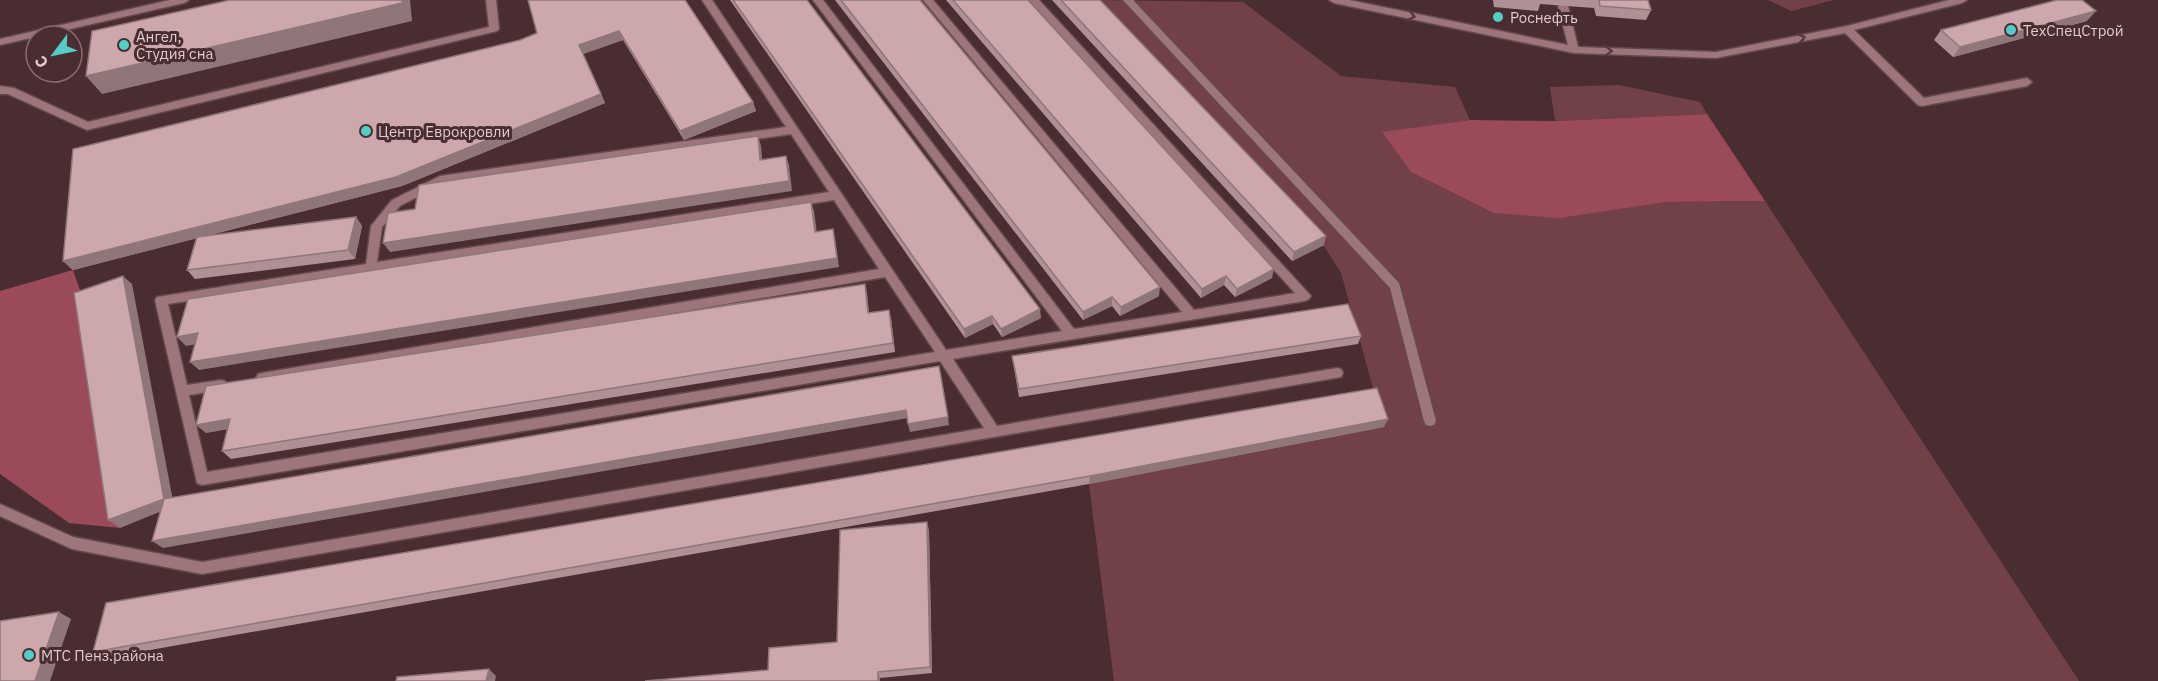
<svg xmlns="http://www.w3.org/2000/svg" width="2158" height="681" viewBox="0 0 2158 681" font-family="'IBM Plex Sans',sans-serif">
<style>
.green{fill:#724148}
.forest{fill:#9a4a58}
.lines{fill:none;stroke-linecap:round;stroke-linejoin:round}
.service-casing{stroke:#654a4d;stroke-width:3}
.tertiary-casing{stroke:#654a4d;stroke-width:3}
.service{fill:#9d767b;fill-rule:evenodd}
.tertiary{fill:#9d767b;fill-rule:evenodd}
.wall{fill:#af9094}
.shaded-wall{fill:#8f7678}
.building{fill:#cca8ac;stroke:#8f7678;stroke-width:1.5}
.oneway{stroke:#56383c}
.poi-dot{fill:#54cdc8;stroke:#4a2d31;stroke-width:2}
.labels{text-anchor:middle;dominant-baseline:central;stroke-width:6;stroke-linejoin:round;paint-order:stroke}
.poi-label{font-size:15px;fill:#dfcccd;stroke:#4a2d31;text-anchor:start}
</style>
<rect width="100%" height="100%" fill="#4a2d31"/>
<!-- green -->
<path class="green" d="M 1091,0 L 1243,2 L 1341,76 L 1455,87 L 1470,120 L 1382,133 L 1666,202 L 1765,201 L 2079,681 L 1114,681 L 1089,484 L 1384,427 L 1341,273 L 1324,246 Z
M 1768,0 L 1834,0 L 1791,11 Z
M 1619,85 L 1700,102 L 1707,114 L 1555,121 L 1550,87 Z"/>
<!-- forest -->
<path class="forest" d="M 1707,114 L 1765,201 L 1666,202 L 1559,218 L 1494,213 L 1411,172 L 1382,132 L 1470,120 L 1555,121 Z
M 73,270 L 84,302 L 120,528 L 69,523 L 0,474 L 0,291 Z"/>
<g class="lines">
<defs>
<path id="service" d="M 486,0 L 496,0 L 499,29 L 497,31 L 87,130 L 8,94 L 0,94 L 0,86 L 14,88 L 88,122 L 489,27 Z
M 702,0 L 712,0 L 946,350 L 1062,331 L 813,0 L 823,0 L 1074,329 L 1182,312 L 923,0 L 933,0 L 1194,310 L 1295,293 L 1029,0 L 1039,0 L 1311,296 L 1309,299 L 1305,301 L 953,359 L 997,426 L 1337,368 L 1341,369 L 1343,373 L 1341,377 L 202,574 L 72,549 L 0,516 L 0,504 L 73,537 L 202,562 L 984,428 L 940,361 L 202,485 L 197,483 L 155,300 L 157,297 L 366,264 L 371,226 L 392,200 L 440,176 L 786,127 ZM 791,134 L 829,192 L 377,262 L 382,227 L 400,206 L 442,184 ZM 834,200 L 879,269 L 262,373 L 258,374 L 256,378 L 258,382 L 262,383 L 885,277 L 935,352 L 207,472 L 189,395 L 221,390 L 225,389 L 227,385 L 225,381 L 221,380 L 187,385 L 168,304 Z
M 1123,0 L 1133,0 L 1399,283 L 1436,421 L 1434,425 L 1430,426 L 1426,425 L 1424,421 L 1390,288 Z
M 1329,0 L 1349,0 L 1568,45 L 1558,6 L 1563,3 L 1568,6 L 1578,47 L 1716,52 L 1847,26 L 1949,0 L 1967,0 L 1962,3 L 1854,30 L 1924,98 L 2027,78 L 2032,82 L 2027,86 L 1922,106 L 1918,105 L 1845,33 L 1716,58 L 1574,53 L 1334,3 Z"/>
<path id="tertiary" d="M 170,0 L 189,0 L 184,3 L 0,45 L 0,39 Z"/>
</defs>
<!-- service casing -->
<use href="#service" class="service-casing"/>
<!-- tertiary casing -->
<use href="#tertiary" class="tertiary-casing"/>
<!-- service -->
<use href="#service" class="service"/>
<!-- tertiary -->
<use href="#tertiary" class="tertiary"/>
</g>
<!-- wall -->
<path class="wall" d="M 685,0 L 753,102 L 756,111 L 684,140 L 623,40 L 583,54 L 605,103 L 402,186 L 206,236 L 356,217 L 362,226 L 355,259 L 195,279 L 187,270 L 196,238 L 73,270 L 63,261 Z
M 730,0 L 807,0 L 1041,318 L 1002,337 L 993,324 L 965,338 Z
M 835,0 L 920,0 L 1159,296 L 1120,316 L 1112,306 L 1083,320 Z
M 946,0 L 1028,0 L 1272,278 L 1235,297 L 1224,285 L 1201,298 Z
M 1052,0 L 1100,0 L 1324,245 L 1292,261 Z
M 1493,0 L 1648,0 L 1651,10 L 1646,20 L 1596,16 L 1594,8 L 1540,4 L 1538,11 L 1494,7 Z
M 2087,21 L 1953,57 L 1934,40 L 1941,30 Z
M 865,284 L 869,313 L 891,318 L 895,352 L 231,459 L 222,451 L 227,429 L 206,433 Z
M 1361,336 L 1358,344 L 1019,397 L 1012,356 Z
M 1384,427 L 1089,484 L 105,658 L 93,652 L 106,603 Z
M 929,530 L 932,673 L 880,678 L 768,670 L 837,642 Z"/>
<!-- shaded-wall -->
<path class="shaded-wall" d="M 402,0 L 410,0 L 412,21 L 102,94 L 86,76 Z
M 2096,11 L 2087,21 L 1953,57 L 1960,47 Z
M 619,31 L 623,40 L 583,54 L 579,45 Z
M 601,94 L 605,103 L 402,186 L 73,270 L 63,261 Z
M 753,102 L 756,111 L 684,140 L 680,131 Z
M 758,136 L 761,146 L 763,169 L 760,160 Z
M 786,156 L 789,165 L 792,191 L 390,252 L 383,243 Z
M 811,202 L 814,211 L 818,241 L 815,232 Z
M 356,217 L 362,226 L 355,259 L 348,250 Z
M 833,229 L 835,238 L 839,267 L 199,370 L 190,362 Z
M 1326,236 L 1324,245 L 1292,261 L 1294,252 Z
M 1274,269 L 1272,278 L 1235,297 L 1237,289 Z
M 123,276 L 132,284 L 174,506 L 164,499 Z
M 1226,276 L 1224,285 L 1201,298 L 1202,289 Z
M 865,284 L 867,293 L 870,322 L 868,313 Z
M 1160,287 L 1159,296 L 1120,316 L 1121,307 Z
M 1112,297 L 1112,306 L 1083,320 L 1083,312 Z
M 1040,309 L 1041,318 L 1002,337 L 1001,329 Z
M 889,310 L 891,318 L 895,352 L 893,343 Z
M 992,316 L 993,324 L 965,338 L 964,329 Z
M 198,333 L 207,342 L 186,346 L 177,337 Z
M 906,410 L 908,418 L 163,548 L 152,541 Z
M 948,417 L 949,425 L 910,432 L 908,424 Z
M 230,419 L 239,427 L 206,433 L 196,425 Z
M 1388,419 L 1384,427 L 1089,484 L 1090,476 Z
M 164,499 L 174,506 L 120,528 L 108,520 Z
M 927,522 L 929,530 L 932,673 L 930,667 Z
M 59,612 L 71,619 L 50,681 L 35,681 Z
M 489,669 L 496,676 L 495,681 L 486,681 Z
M 878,672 L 880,678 L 880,681 L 878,681 Z"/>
<!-- building -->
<path class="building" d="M 230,0 L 402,0 L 402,3 L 86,76 L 92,31 Z
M 528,0 L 685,0 L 753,102 L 680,131 L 619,31 L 579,45 L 601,94 L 396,177 L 63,261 L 73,149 L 520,40 L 537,33 Z
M 733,0 L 807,0 L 1040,309 L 1001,329 L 992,316 L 964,329 Z
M 841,0 L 920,0 L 1160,287 L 1121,307 L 1112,297 L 1083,312 Z
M 953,0 L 1028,0 L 1274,269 L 1237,289 L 1226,276 L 1202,289 Z
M 1061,0 L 1100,0 L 1326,236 L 1294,252 Z
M 1599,0 L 1648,0 L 1651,10 L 1600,6 Z
M 2057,0 L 2082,0 L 2096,11 L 1960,47 L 1941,30 Z
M 758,136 L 760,160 L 786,156 L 789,181 L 383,243 L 388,213 L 415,209 L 419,185 Z
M 811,202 L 815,232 L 833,229 L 837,258 L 190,362 L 198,333 L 177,337 L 188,299 Z
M 356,217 L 348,250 L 187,270 L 197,237 Z
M 123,276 L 164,499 L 939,366 L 948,417 L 908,424 L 906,410 L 152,541 L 164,499 L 108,520 L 74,293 Z
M 865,284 L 868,313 L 889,310 L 893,343 L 222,451 L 230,419 L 196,425 L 206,386 Z
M 1348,304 L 1361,336 L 1019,389 L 1012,356 Z
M 1377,388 L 1388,419 L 1090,476 L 93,652 L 106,603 Z
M 927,522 L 930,667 L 878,672 L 878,681 L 645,681 L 768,670 L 769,648 L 837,642 L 840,530 Z
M 59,612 L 35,681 L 0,681 L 0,621 Z
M 489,669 L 486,681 L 396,681 L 397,677 Z"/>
<!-- one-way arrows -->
<defs><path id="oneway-chevron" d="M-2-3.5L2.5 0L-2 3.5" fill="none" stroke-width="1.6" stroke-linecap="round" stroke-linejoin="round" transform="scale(1.5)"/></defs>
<g class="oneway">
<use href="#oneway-chevron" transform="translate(1411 16) rotate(12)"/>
<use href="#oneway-chevron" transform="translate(1801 38) rotate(-11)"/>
<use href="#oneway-chevron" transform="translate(1608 51) rotate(2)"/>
</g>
<!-- markers -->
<g class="poi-dot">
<circle cx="1498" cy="17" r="6"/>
<circle cx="2011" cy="30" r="6"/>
<circle cx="124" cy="45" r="6"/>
<circle cx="366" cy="131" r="6"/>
<circle cx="29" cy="655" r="6"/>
</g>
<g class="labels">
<!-- poi labels -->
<g class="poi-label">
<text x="1510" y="17">Роснефть</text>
<text x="2023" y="30">ТехСпецСтрой</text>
<text x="136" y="36">Ангел,<tspan x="136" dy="17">Студия сна</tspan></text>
<text x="378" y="131">Центр Еврокровли</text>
<text x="41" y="655">МТС Пенз.района</text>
</g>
</g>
<!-- north arrow -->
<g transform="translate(54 54) rotate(238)"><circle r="28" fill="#4a2d31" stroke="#866d6f" stroke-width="1.5"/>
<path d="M0-4.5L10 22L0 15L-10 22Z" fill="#54cdc8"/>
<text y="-9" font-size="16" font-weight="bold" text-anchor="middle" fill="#dfcccd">С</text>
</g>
</svg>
